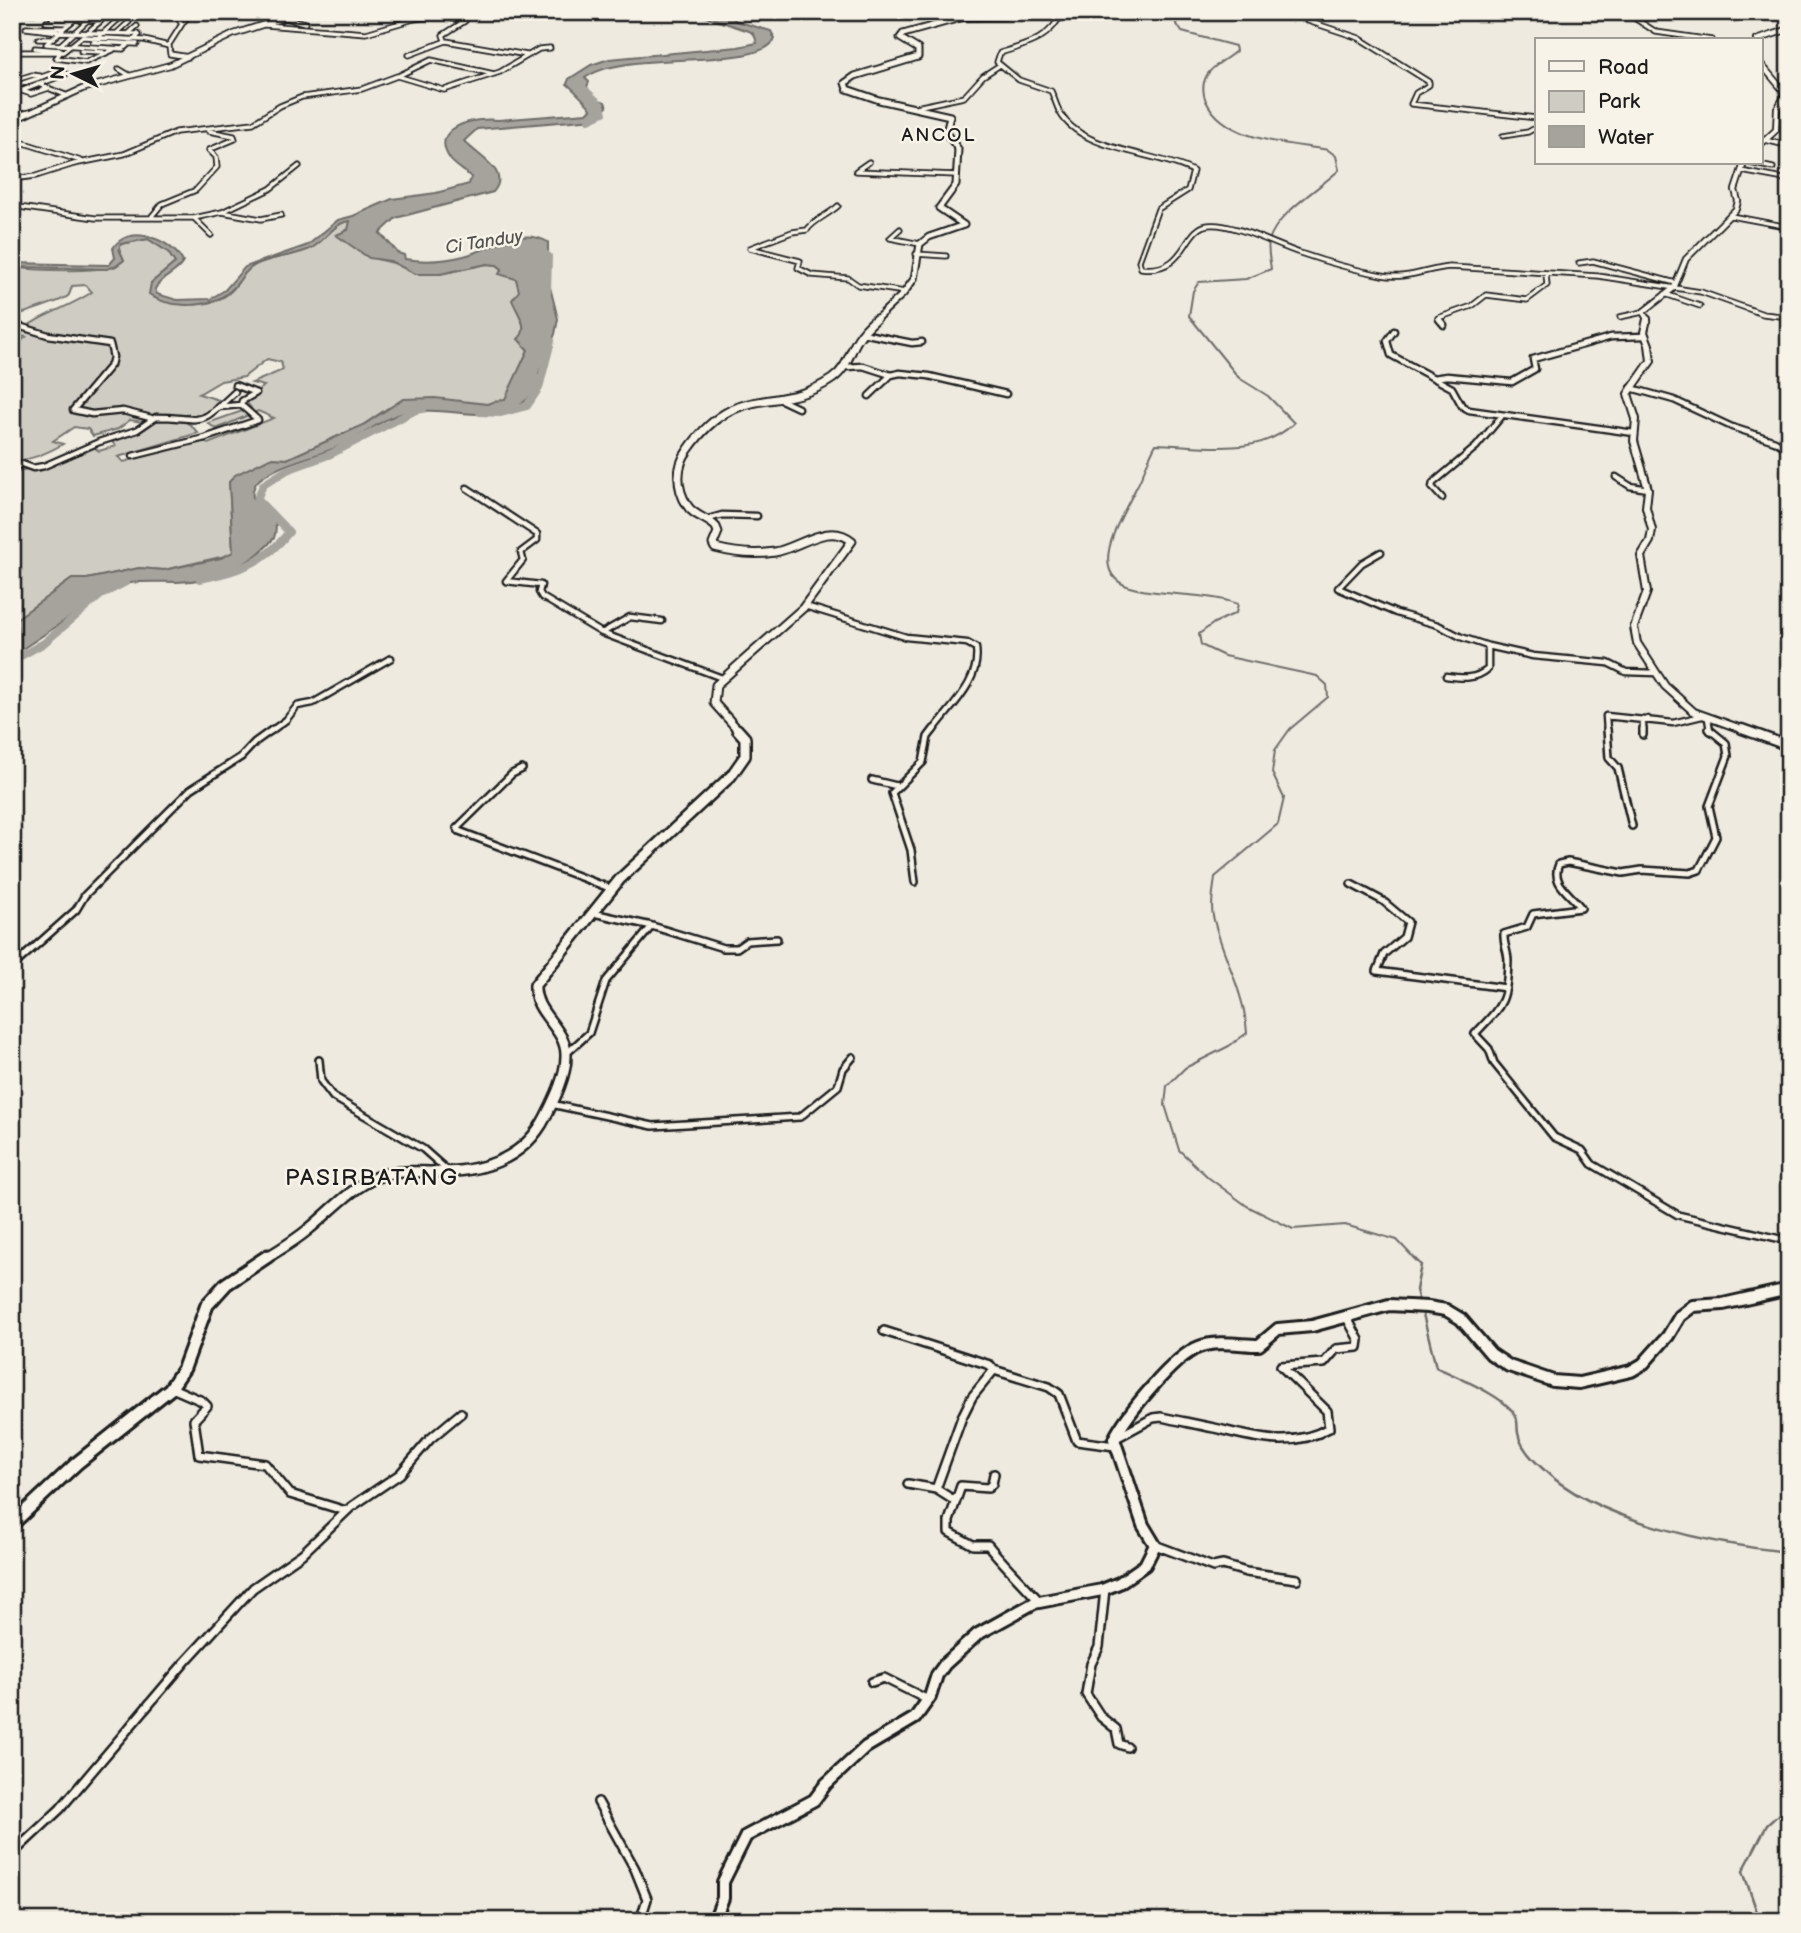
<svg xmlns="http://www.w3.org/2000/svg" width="1801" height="1933" viewBox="0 0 1801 1933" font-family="'Balsamiq Sans',sans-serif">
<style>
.green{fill:#cfccc3;stroke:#767470;stroke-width:2;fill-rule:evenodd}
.water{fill:#a6a39d;stroke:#6f6d69;stroke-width:2}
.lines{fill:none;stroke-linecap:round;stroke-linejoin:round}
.stream-far1{stroke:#6f6d69;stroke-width:2}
.stream{stroke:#6f6d69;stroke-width:2.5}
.river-far1{stroke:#a6a39d;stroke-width:6}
.river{stroke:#a6a39d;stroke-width:8}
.street-far3-casing{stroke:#1c1c1c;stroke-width:7}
.street-far2-casing{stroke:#1c1c1c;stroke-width:9}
.street-far1-casing{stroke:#1c1c1c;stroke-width:10}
.street-casing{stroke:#1c1c1c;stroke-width:12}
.secondary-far3-casing{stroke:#1c1c1c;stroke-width:8}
.secondary-far2-casing{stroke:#1c1c1c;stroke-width:10}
.secondary-far1-casing{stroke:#1c1c1c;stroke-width:13}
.secondary-casing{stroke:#1c1c1c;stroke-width:16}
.primary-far3-casing{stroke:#1c1c1c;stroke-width:9}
.primary-far2-casing{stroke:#1c1c1c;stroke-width:11}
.primary-far1-casing{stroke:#1c1c1c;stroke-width:14}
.primary-casing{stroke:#1c1c1c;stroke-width:17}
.street-far3{stroke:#f7f3e8;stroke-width:3.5}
.street-far2{stroke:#f7f3e8;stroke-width:4.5}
.street-far1{stroke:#f7f3e8;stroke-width:5}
.street{stroke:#f7f3e8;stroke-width:7}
.secondary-far3{stroke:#f7f3e8;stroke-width:4.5}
.secondary-far2{stroke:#f7f3e8;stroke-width:6}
.secondary-far1{stroke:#f7f3e8;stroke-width:8}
.secondary{stroke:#f7f3e8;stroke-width:10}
.primary-far3{stroke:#f7f3e8;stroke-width:5}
.primary-far2{stroke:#f7f3e8;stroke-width:7}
.primary-far1{stroke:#f7f3e8;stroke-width:9}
.primary{stroke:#f7f3e8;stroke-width:11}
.labels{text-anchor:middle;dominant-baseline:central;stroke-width:5;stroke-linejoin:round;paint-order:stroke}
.far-water-label{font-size:18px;font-style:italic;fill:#535250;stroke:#f7f3e8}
.far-quarter-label{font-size:19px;letter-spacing:2px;fill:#1c1c1c;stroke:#f7f3e8}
.quarter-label{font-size:23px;letter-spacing:2px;fill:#1c1c1c;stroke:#f7f3e8}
</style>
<rect width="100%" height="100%" fill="#eeeae0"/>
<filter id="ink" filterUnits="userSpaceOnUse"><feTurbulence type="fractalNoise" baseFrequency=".0143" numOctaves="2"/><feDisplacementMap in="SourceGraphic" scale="14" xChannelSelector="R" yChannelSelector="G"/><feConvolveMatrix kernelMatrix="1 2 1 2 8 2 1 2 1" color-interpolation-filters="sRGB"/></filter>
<g filter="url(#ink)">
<!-- green -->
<path class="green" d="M 351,221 L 351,227 L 345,231 L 377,259 L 440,274 L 487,264 L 497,265 L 516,279 L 520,291 L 513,300 C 517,313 530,327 519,339 L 528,350 L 506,399 L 487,404 L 461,403 L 388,408 L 363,425 L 287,459 L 270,458 L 229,482 L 233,552 L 229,555 L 164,570 L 139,568 L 87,579 L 72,579 L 12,622 L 12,475 C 22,470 30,466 40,471 L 92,446 L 99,451 L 116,446 L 113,442 L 137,433 L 149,423 L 130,420 L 118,429 L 93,436 L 88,429 L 74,427 L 53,441 L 63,444 C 49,452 28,462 12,460 L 12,341 L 20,342 L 26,337 L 16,335 C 38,315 67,309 92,292 L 86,285 L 72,286 C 71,289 70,294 68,296 C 63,301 23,313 12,317 L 12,267 C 34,270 111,275 124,260 L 119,249 L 121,244 L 148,239 L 168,252 L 175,263 L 151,283 L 153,297 C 178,307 215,310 234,288 C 241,279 244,270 255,265 C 273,256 295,257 312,247 C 326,240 334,222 351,221 ZM 267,359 L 281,362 L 283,370 L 252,383 L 264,386 L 245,400 L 251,408 L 208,423 L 216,429 L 258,411 L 274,418 L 208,444 L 200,439 L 124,462 L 118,457 L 198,433 L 191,425 L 178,418 L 188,414 L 196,419 L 217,410 L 214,405 L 219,400 L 199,394 L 221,381 L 244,377 Z"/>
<!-- water -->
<path class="water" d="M 692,12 L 729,14 L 736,21 L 771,31 L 775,39 C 759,72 623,48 585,78 L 589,82 L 587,87 L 594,98 L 605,102 L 607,107 L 595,119 L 477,129 L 464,141 C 477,156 512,171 493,192 L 396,218 L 380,233 L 398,253 L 404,255 L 405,259 C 425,262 444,261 464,256 C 491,249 520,226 548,242 L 548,279 L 558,319 L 555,334 L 539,373 L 542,378 C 514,439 455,402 405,413 C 383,417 364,436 343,445 C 316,457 285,461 260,479 C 254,484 252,491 253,498 C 270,506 280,519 274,538 C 250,567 214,581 177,582 C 157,582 136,580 117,586 L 12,656 L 12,622 L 72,579 L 87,579 L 139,568 L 164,570 L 221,558 L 233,552 L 229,482 L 235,475 L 270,458 L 287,459 L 363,425 L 403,399 L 435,398 L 487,404 L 505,399 L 528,350 L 518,339 C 531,328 517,313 512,300 L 519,291 L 516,279 L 499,274 L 502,269 L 497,265 L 487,264 L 440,274 L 415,274 L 390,261 L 369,258 L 336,235 L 348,230 L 350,221 C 334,222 326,240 312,248 C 295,257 273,256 255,265 C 243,271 240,283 230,291 C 211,308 170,310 149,294 L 151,283 L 175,263 L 168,252 L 148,239 L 121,244 L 119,249 L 124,260 L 116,266 L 107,269 L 12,267 L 12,263 L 109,265 L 115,258 L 113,248 C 129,223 172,239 183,262 C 177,274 161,276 155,289 L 157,294 L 177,300 L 210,299 L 225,290 L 245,267 L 308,245 L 338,220 L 353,216 L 392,199 L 436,193 L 469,184 L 471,177 C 465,171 455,166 450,159 C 428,127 475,117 498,120 L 587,113 L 591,109 C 589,105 571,87 567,84 L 569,79 L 591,65 L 609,59 L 738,47 L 757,43 L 754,34 L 749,31 Z"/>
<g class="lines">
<!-- stream-far1 -->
<path class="stream-far1" d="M 1176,12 L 1174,20 L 1182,32 L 1235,46 L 1236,51 C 1227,59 1213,65 1207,75 C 1202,84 1202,92 1206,101 C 1226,142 1289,143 1328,150 L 1336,156 L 1339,170 C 1320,188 1275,215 1269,241 C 1267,250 1270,260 1271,269 L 1246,279 L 1199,282 L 1193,291 L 1189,316 L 1239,378 L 1268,396 L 1294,423 C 1259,458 1201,445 1156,444 C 1148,458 1144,474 1136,488 C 1121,519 1081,578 1137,589 C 1170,596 1205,593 1238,604 L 1236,613 L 1214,623 L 1199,634 L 1201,645 L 1224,656 L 1317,676 L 1327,685 L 1328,697 L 1290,729 L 1275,750 L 1272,773 L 1284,798 L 1278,824 L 1215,877 C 1214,889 1210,904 1213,916 C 1222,956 1245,992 1247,1033 L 1229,1046 L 1185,1068 L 1167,1086 L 1165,1105 L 1179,1150 L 1209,1178 L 1247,1206 L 1293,1229 L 1345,1225 L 1397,1240 L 1414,1258"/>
<!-- stream -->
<path class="stream" d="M 1412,1256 L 1421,1265 L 1416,1290 L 1419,1302
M 1422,1310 L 1436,1367 C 1455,1376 1509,1398 1516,1417 C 1518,1421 1517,1428 1518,1433 C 1520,1446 1531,1458 1541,1467 C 1594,1521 1716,1545 1789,1552
M 1766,1921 L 1757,1912 L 1743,1871 L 1767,1825 L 1789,1805"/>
<!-- river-far1 -->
<path class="river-far1" d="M 583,87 L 601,104 L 604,113 L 589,120
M 541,250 L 549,256 L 548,293"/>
<!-- river -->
<path class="river" d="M 480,412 L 501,413 L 527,406 L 539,388 L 551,341
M 200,579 C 237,572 265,563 289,532 L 257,499 L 263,485 L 287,470 L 331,454 L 416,410 L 423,409
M 12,661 L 44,643 L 101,595 L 126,582"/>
<defs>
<path id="street-far3" d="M 18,12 L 34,13
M 1062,12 C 1051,39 1026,45 1000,53 L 997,62 L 1019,80 L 1051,91 C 1055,99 1057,109 1062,116 C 1086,152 1157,152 1193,171 L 1188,190 L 1158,209 L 1139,261 L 1141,268 C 1187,274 1183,228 1208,225 C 1233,222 1275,245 1300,253 C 1326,262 1355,270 1382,275 C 1407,280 1426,269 1450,267 L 1598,276 L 1701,292 L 1763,314 L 1789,317
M 1292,12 L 1308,21 L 1359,38 L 1429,82 L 1429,85 L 1416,93 L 1411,104 L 1537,118
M 1625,12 L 1656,32 L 1712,40
M 61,14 L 69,14
M 121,17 L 93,42 L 137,44
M 443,17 L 465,21 L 443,35 L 445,40
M 286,18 L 305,23
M 46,22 L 70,23
M 182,24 L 191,12
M 265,25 L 366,33 L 414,19 L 456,12
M 64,28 L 75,19
M 60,32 L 138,34 L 139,35 L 123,49 L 46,44 Z
M 60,32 L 26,28 L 64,28
M 60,32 L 64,28
M 117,33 L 129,22
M 128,34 L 137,26
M 83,37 L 144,40 L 169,46 L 170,54 L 189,57
M 38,39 L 52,39
M 60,45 L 88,20
M 168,46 L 182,24 L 173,12
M 35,48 L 60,50
M 81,51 L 103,52
M 12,52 L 63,52 L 101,21 L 52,18
M 60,53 L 56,58 L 86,62 L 113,50
M 409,55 L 446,41 L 527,55
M 119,69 L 129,75
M 56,72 L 66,74 L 21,91 L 18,85 Z
M 398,76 L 431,60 L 494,74
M 12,81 L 32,75 L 40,76
M 38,84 L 68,96
M 22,91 L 31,94 L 49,88
M 916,107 L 964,97 L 983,76 L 1000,65
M 12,116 L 30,112
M 1503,136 L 1528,132 L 1537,127
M 12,139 L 81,161
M 1765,140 L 1789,146
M 869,162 L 856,171 L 956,175
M 1750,163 L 1773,168
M 1741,171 L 1789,180
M 12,179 L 36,176 L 74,164 L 124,154 L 176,132 L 253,123 L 280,106 L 302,97 L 362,89 L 397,76 L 444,90 L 500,72 L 539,49 L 550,48
M 12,206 L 95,218 L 194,218 L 211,235
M 838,206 C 828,215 814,220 807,230 L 792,232 L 750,248 L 800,261 L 798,268 L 812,275 L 848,278 L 858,285 L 905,292
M 222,212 L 270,189 L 299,166
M 152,216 L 162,204 L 196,190 L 217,167 L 216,157 L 209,150 L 235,139 L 234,136 L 209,131
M 1731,216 L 1789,227
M 194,218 L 222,212 L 261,219 L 281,215
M 900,229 L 890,238 L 920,244
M 916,254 L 946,256
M 1579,263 L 1593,261 L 1676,283
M 1665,294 L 1700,306
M 1620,317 L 1643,312
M 1440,321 L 1438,318 L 1472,306 L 1486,295 L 1527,300 L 1547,285 L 1546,274"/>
<path id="street-far2" d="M 1439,319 L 1444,325
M 12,324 L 48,335 L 110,344 L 113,357 L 111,365 L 73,410 L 92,414 L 123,411 L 151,418
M 1394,331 L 1387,341 L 1391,355 L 1452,388 L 1462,406 L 1469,410 L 1634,433
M 862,333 L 912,343 L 922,342
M 847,367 L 863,366 L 891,375 L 900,373 L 929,376 L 1006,394
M 1433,378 L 1447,376 L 1512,382 L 1535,369 L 1533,359 L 1611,337 L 1645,336
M 235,385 L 256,393 L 242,401 L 241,405
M 1631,388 L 1674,400 L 1732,427 L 1775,441 L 1789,450
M 869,396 L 891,375
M 779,399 L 798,408
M 1789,455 L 1789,461
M 133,456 L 205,438 L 258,420 L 241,405 L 218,407
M 12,468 L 22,464 L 33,468 L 44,466 L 99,442 L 137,430 L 156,417 C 206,417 195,430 235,392
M 1616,477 L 1630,486 L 1648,489
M 467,488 L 537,534 L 537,540 L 521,552 L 523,560 L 506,581 L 541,585 L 539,592 L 542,597 L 602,633 L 722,678
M 1442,498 L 1432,487 L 1433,483 L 1476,447 L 1501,417
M 708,519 L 722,515 L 757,516
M 1381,552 L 1362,563 L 1338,588 L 1396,613 L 1438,625 L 1461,637 L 1488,646 L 1533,656 L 1608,663 L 1626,672 L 1656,673
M 805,606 L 906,637 L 967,643 L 976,648 C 981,681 951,706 933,731
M 602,633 L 630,617 L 662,621
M 1446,676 C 1462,678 1475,680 1488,669 L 1488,646
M 1708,718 L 1710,731
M 271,731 L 286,720 L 297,706 L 313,703 L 391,658
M 1607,731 L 1606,716 L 1673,723 L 1702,716
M 1643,731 L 1643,722 L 1648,719"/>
<path id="street-far1" d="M 1607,729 L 1609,758 L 1618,768 L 1632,826
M 1643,729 L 1643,735
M 1709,729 L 1726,743 L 1728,756 L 1709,806 L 1716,837 L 1699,870 L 1690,873 L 1642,870 L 1623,873 L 1568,862 L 1559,864 C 1550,884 1571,893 1581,908 L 1533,914 L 1527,927 L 1504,934 C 1503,944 1508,951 1508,961 C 1507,1003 1502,1005 1475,1034 L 1489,1049 L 1494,1063 L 1554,1137 L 1582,1150 L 1592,1164 L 1678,1215 L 1789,1241
M 522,769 L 512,774 L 457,828 L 459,831 L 612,889
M 872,780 L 897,786
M 915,882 L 911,850 L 892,793 L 923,762 L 928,737 L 934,729
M 1351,884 L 1383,901 L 1408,922 L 1404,937 L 1384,954 L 1377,971 L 1506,988
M 593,913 L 652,926 L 723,948 L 737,948 L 747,941 L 777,939
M 12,967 L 76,910 L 85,895 L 191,789 L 241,757 L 255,742 L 273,729
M 567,1053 L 589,1033 L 606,981 L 652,926
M 319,1060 L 321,1081 L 333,1097 L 423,1149 L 449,1172
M 551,1104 L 653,1126 L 800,1117 L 838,1086 L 843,1069 L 853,1057"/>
<path id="street" d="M 884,1331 L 990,1365 L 994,1370 L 972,1397 L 962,1417 L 936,1489 L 908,1484
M 994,1370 L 1049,1387 L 1059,1394 L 1077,1441 L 1115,1446
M 172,1388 L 202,1401 L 207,1406 L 194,1420 L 199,1455 L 265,1464 L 290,1494 L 346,1511
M 1118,1437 L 1153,1418 L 1161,1417 C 1179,1421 1196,1424 1214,1428 C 1254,1437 1291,1450 1329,1428 L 1327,1411 L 1281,1366 L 1324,1363 L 1336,1349 L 1358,1347 L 1359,1340 L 1347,1318
M 994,1474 L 992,1484 L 988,1488 L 961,1486 L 949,1521 L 949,1532 L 973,1545 L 988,1545 C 1004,1565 1022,1582 1039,1601
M 936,1489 L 955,1501
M 1155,1545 L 1213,1567 L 1223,1565 L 1246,1572 L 1297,1579
M 1105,1589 L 1099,1647 L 1091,1664 L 1086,1694 L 1101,1717 L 1116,1729 L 1119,1744 L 1127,1747
M 872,1682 L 884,1678 L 928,1700
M 598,1802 L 635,1869 L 647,1899 L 641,1918 L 644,1921
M 12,1854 L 60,1809 L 185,1662 L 253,1588 L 302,1554 L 351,1507 L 400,1474 L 430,1439 L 461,1413"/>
<path id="secondary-far3" d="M 1757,40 L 1789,29
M 1761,64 L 1782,89 L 1784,97 L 1777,109 L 1776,130 L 1761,144
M 12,121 L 82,89 L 170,65 L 234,34 L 302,12
M 1648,321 L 1643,312 L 1674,288 L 1686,259 L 1736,209 L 1738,201 L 1735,190 L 1744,163"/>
<path id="secondary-far2" d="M 1647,319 L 1644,332 L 1649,345 L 1651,361 L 1628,394 L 1636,419 L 1634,441 L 1648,489 L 1646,507 L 1652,530 L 1650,541 L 1641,556 L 1647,592 L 1634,627 L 1637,643 L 1665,686 L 1694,712 L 1747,731"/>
<path id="secondary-far1" d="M 1742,729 L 1789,746"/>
<path id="secondary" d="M 714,1921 L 723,1898 L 723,1882 L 746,1836 L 814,1800 L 826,1784 L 866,1747 L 915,1718 L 930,1697 L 937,1675 L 945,1664 L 978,1634 L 1034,1603 L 1102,1590 L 1119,1583 L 1145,1565 L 1155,1545 L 1143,1525 L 1114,1439 C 1126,1415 1174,1356 1199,1347 C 1217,1340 1240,1345 1259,1345 L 1278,1329 L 1312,1326 L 1389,1305 L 1428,1307 L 1446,1310 L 1461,1319 L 1491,1354 L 1509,1366 L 1553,1381 L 1579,1383 L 1631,1371 L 1643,1364 L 1668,1336 L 1680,1316 L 1693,1306 L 1723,1304 L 1789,1289"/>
<path id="primary-far3" d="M 874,321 L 903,294 L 914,279 L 920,244 L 929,237 L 964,225 L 939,208 L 956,185 L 958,149 L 946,133 L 950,116 L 879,100 L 847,89 L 845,83 L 855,76 L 918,57 L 918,49 L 900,38 L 903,34 L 964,17 L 1005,16 L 1019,12"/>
<path id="primary-far2" d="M 739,731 L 714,703 L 716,685 L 803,608 L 852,541 C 829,521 799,548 775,552 C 756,555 734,553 715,548 L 713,544 L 718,532 L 716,527 C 708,518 693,516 687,505 C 676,488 676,466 688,450 C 737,379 778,416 832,379 C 847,369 849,353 858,339 C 863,331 869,325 876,319"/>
<path id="primary-far1" d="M 266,1258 C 281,1249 296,1240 310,1228 C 331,1211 351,1188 377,1177 C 394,1170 412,1172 430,1172 C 478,1173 523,1162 546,1116 C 555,1098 566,1076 566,1056 C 567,1028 533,1014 535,985 L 620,879 L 731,776 L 745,756 L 745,738 L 737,729"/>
<path id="primary" d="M 12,1524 L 77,1463 L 170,1389 L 184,1368 L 207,1305 L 226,1284 L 268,1256"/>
</defs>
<!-- street-far3 casing -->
<use href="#street-far3" class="street-far3-casing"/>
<!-- street-far2 casing -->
<use href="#street-far2" class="street-far2-casing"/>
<!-- street-far1 casing -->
<use href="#street-far1" class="street-far1-casing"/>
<!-- street casing -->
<use href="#street" class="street-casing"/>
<!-- secondary-far3 casing -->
<use href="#secondary-far3" class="secondary-far3-casing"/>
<!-- secondary-far2 casing -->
<use href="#secondary-far2" class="secondary-far2-casing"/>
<!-- secondary-far1 casing -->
<use href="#secondary-far1" class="secondary-far1-casing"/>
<!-- secondary casing -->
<use href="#secondary" class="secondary-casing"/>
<!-- primary-far3 casing -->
<use href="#primary-far3" class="primary-far3-casing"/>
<!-- primary-far2 casing -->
<use href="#primary-far2" class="primary-far2-casing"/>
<!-- primary-far1 casing -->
<use href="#primary-far1" class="primary-far1-casing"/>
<!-- primary casing -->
<use href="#primary" class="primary-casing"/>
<!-- street-far3 -->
<use href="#street-far3" class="street-far3"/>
<!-- street-far2 -->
<use href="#street-far2" class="street-far2"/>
<!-- street-far1 -->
<use href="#street-far1" class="street-far1"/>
<!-- street -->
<use href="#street" class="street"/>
<!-- secondary-far3 -->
<use href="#secondary-far3" class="secondary-far3"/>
<!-- secondary-far2 -->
<use href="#secondary-far2" class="secondary-far2"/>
<!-- secondary-far1 -->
<use href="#secondary-far1" class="secondary-far1"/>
<!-- secondary -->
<use href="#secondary" class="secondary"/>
<!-- primary-far3 -->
<use href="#primary-far3" class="primary-far3"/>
<!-- primary-far2 -->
<use href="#primary-far2" class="primary-far2"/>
<!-- primary-far1 -->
<use href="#primary-far1" class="primary-far1"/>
<!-- primary -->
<use href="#primary" class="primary"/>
</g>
</g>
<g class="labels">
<!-- far-water labels -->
<g class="far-water-label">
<text transform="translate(484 242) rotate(-9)">Ci Tanduy</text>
</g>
<!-- far-quarter labels -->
<g class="far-quarter-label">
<text x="939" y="135">ANCOL</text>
</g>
<!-- quarter labels -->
<g class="quarter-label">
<text x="372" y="1178">PASIRBATANG</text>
</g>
</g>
<!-- margin -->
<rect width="1801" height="1933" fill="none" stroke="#f7f3e8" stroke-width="42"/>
<rect x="21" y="21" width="1759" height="1891" fill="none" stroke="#1c1c1c" stroke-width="2.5" filter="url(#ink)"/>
<!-- legend -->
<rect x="1535" y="38" width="228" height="126" fill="#f7f3e8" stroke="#9f9d96" stroke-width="2"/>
<rect x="1549" y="61" width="35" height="10" fill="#f7f3e8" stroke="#9f9d96" stroke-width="2"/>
<text x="1598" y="74" font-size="21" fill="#1c1c1c">Road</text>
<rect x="1549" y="91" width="35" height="21" fill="#cfccc3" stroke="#9f9d96" stroke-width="2"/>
<text x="1598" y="108" font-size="21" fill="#1c1c1c">Park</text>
<rect x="1549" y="126" width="35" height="21" fill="#a6a39d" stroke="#9f9d96" stroke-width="2"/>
<text x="1598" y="144" font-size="21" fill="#1c1c1c">Water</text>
<!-- north arrow -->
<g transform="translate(74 74) rotate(275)" stroke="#f7f3e8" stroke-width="5" paint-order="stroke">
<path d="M0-5L12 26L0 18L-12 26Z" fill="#1c1c1c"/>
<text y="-10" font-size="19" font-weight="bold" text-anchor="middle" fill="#1c1c1c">N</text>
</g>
</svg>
